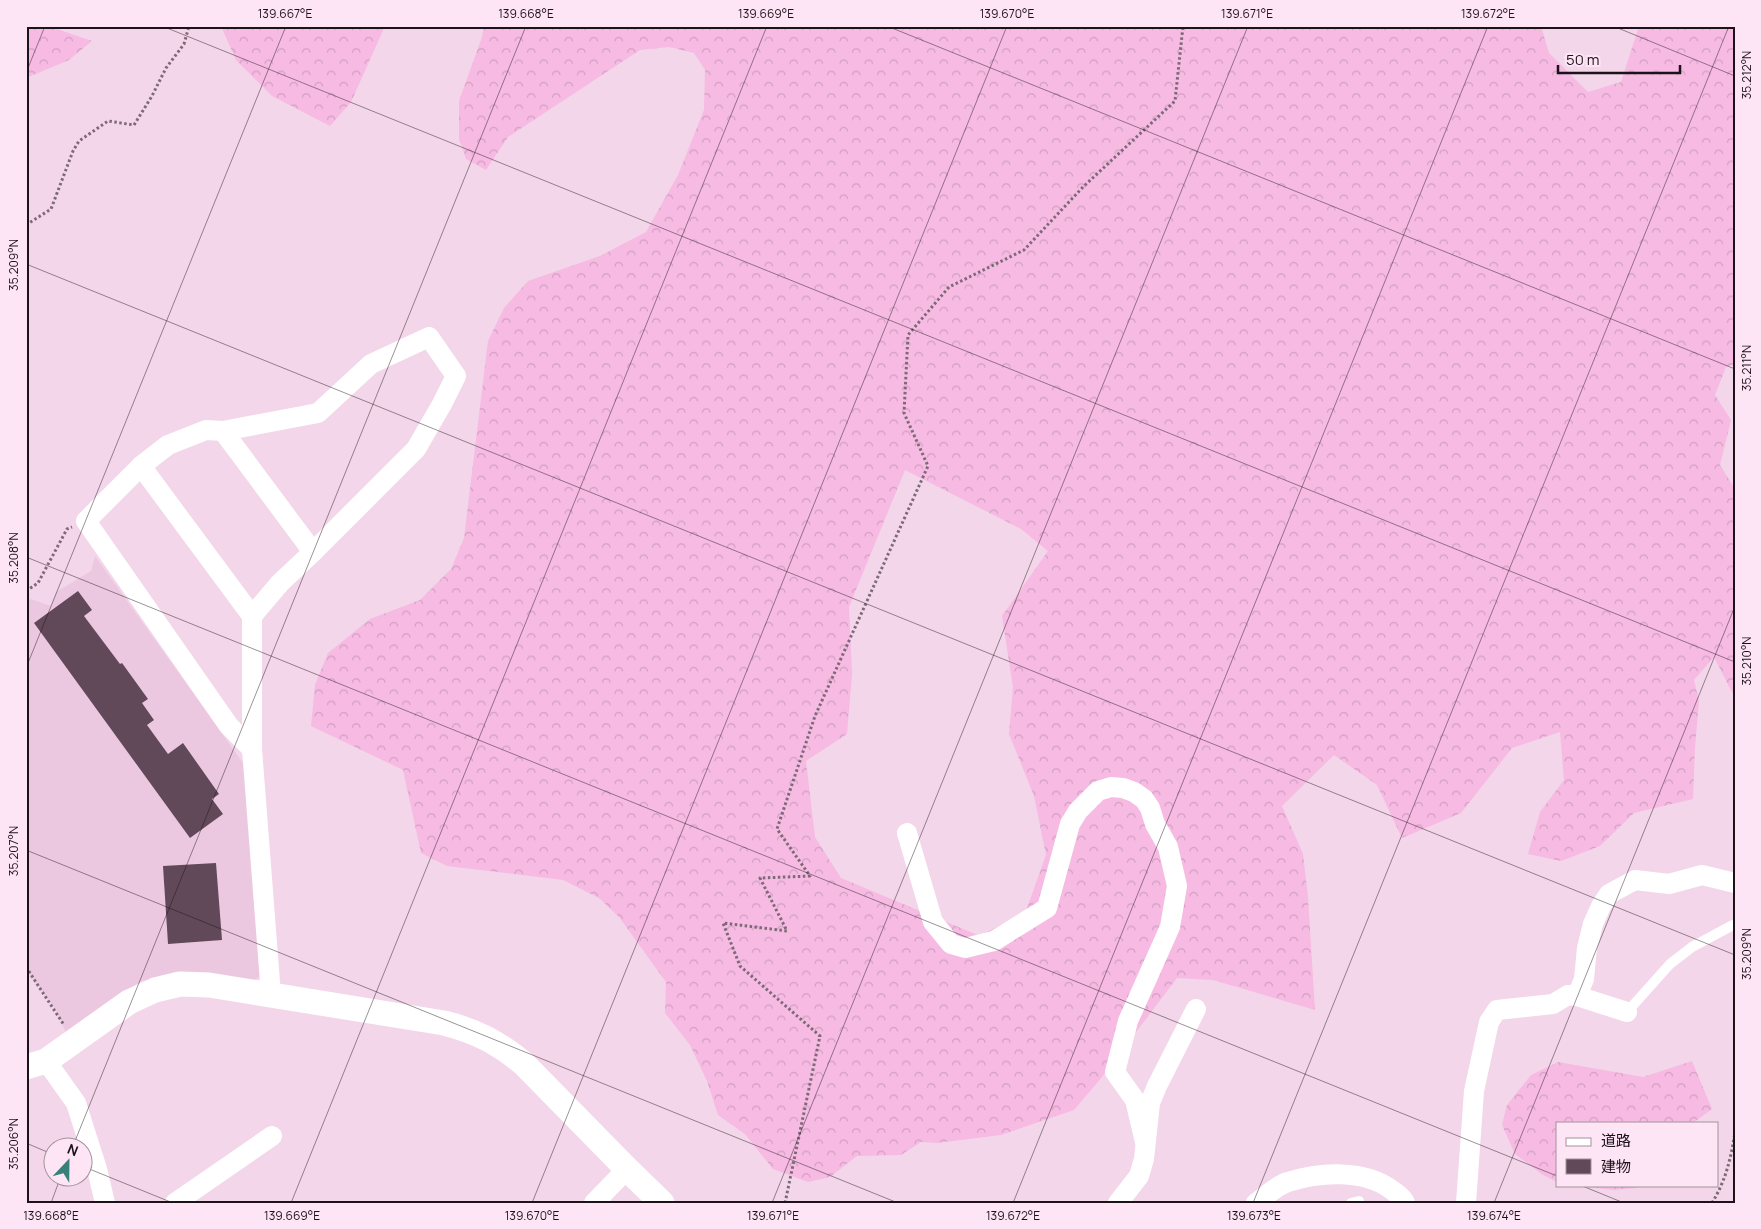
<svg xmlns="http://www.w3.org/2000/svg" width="1761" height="1229" viewBox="0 0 1761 1229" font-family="Manrope,'Noto Sans JP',sans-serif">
<defs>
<pattern id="forest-crowns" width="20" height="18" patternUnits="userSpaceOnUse" patternTransform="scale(1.25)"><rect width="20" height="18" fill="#f6bae3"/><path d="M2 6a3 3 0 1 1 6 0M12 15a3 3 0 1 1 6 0" fill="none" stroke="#d29fc2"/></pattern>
</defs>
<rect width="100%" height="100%" fill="#f3d6e9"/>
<polygon fill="#ecc8e0" points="95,556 246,767 262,975 250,983 196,973 141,981 66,1033 56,1010 26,970 26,602 31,599 51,606 56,592 91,571"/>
<g fill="url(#forest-crowns)" fill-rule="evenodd">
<polygon points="26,26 48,26 92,41 69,60 26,78"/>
<polygon points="221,26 385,26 351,102 330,126 272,96 236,60"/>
<path d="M 484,26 L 1541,26 L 1549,53 L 1588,92 L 1621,82 L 1639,26 L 1735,26 L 1735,364 L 1726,367 L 1715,395 L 1731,420 L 1720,465 L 1735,489 L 1735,698 L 1714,657 L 1694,680 L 1699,701 L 1695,747 L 1693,799 L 1634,813 L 1600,846 L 1561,861 L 1528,854 L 1540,812 L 1564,780 L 1560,732 L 1512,748 L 1461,813 L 1402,838 L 1377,785 L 1334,755 L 1282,806 L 1303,854 L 1308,897 L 1315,1010 L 1213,980 L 1177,978 L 1102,1077 L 1074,1110 L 1001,1135 L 937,1143 L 921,1142 L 901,1155 L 857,1156 L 830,1177 L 808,1182 L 773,1169 L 745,1134 L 718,1115 L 707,1081 L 690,1045 L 665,1013 L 666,982 L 619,917 L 599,898 L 563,880 L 447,866 L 421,853 L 403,770 L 311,726 L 315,685 L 328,653 L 370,619 L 420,600 L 451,569 L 464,538 L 488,341 L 504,308 L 528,281 L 600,256 L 646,232 L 678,175 L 704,110 L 705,70 L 694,53 L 669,47 L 640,50 L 508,137 L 486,170 L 466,159 L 459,138 L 459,101 L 482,37 ZM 905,470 L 1021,529 L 1048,551 L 1002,616 L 1013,687 L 1009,734 L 1034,796 L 1046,855 L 1026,911 L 980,936 L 841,878 L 815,837 L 806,761 L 847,734 L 852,674 L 849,607 Z"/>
<polygon points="1692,1061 1712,1109 1693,1123 1557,1123 1557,1182 1543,1175 1515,1154 1502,1125 1507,1105 1531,1075 1558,1062 1643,1077"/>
<polygon points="1572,1185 1637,1185 1636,1188 1613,1190"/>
</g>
<g fill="#614959">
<polygon points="78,591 92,610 84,616 120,664 122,663 148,699 142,703 154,720 147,725 168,754 183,743 219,794 212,799 223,814 190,838 34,623"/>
<polygon points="216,863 222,940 168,944 163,866"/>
</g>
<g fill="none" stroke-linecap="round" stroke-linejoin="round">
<g stroke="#7d6a77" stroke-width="3" stroke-dasharray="2.5 2.5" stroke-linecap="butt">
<polyline points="26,225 51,209 73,151 79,141 108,121 134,125 152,96 166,68 184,44 189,26"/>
<polyline points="26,591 38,583 67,529 72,527"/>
<polyline points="26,967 64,1025"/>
<polyline points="785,1203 820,1036 740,966 723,923 787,931 760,878 810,876 777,829 815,716 928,466 904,413 908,335 949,287 1024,250 1083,187 1175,101 1183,26"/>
<path d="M 1712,1203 C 1726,1180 1731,1158 1735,1132"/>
</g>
<g stroke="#fff" stroke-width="10">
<polyline points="1627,1012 1670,964 1692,947 1733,925"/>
<polyline points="1351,1203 1359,1201"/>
</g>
<g stroke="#fff" stroke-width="20">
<polyline points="223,431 313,552"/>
<polyline points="141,466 252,616 252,749 271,995"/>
<polyline points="252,749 229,726 86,521 141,466 168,445 206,430 223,431 318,413 371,364 429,337 456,376 442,404 416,449 313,552 280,583 252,616"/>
<polyline points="907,833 933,922 951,944 965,948 994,941 1047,908 1070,824 1078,811 1098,791 1111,787 1123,788 1134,792 1144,799 1150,808 1155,824 1168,847 1177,886 1170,927 1128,1021 1115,1072 1135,1100 1145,1142"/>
<polyline points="1577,996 1584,979 1587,948 1593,924 1601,906 1609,894 1635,880 1669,884 1702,875 1735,883"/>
<polyline points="46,1061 76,1103 97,1169 105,1203"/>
<polyline points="175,1203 272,1136"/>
<polyline points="594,1203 627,1169"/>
<polyline points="1118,1203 1139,1176 1144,1159 1150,1103 1157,1086 1196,1009"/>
<path d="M 1256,1203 C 1266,1196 1277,1185 1288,1182 C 1320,1172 1364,1169 1392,1190 C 1397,1194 1403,1197 1405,1203"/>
<polyline points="1466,1203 1474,1091 1489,1022 1497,1010 1553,1004 1568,995 1577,996 1627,1012"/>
</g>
<path stroke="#fff" stroke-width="25" d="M 26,1067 L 46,1061 L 129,1002 L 155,990 L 180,984 L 209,985 L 444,1023 C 476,1031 497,1042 523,1063 L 627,1169 L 662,1203"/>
</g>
<path fill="none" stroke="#1c1219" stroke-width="1" stroke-opacity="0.45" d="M 162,26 L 1735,662M 887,26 L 1735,369M 1613,26 L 1735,76M 26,73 L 45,26M 26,264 L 1735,955M 26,557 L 1557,1176M 26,668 L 286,26M 26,850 L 898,1203M 26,1143 L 52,1154M 73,1146 L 526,26M 82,1166 L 173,1203M 1580,1185 L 1624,1203M 51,1203 L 61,1176M 291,1203 L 767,26M 532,1203 L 1007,26M 772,1203 L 1248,26M 1013,1203 L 1488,26M 1253,1203 L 1729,26M 1494,1203 L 1735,606M 1734,1203 L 1735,1201"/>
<rect width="1761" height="1229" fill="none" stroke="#fde5f5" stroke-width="55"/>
<rect x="1556" y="1122" width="162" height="65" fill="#fde5f5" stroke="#a3919d"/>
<rect x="1566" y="1138" width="25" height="8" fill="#ffffff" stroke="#a3919d"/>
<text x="1601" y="1146" font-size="15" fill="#1c1219">道路</text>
<rect x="1566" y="1159" width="25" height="15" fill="#614959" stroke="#a3919d"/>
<text x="1601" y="1172" font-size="15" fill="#1c1219">建物</text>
<g transform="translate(68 1162) rotate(22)"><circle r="24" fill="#fde5f5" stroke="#a3919d"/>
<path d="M0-4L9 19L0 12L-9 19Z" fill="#39807b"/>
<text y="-8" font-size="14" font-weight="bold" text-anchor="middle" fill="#1c1219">N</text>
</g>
<path d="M1558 65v8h122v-8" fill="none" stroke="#1c1219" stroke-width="2.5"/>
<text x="1566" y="65" font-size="15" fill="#1c1219" stroke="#fde5f5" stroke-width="4" paint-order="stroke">50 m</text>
<rect x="28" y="28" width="1706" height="1174" fill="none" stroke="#1c1219" stroke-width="2"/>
<g font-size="12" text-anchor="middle" fill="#1c1219">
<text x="285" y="18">139.667°E</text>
<text x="526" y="18">139.668°E</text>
<text x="766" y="18">139.669°E</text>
<text x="1007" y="18">139.670°E</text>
<text x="1247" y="18">139.671°E</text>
<text x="1488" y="18">139.672°E</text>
<text transform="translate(1747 75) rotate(-90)" y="4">35.212°N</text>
<text transform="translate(14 265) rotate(-90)" y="4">35.209°N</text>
<text transform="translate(1747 368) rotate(-90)" y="4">35.211°N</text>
<text transform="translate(14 558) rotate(-90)" y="4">35.208°N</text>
<text transform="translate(1747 661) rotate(-90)" y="4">35.210°N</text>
<text transform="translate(14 851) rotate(-90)" y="4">35.207°N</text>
<text transform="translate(1747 954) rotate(-90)" y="4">35.209°N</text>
<text transform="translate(14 1144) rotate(-90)" y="4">35.206°N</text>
<text x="51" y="1220">139.668°E</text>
<text x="292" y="1220">139.669°E</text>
<text x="532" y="1220">139.670°E</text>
<text x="773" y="1220">139.671°E</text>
<text x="1013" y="1220">139.672°E</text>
<text x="1254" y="1220">139.673°E</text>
<text x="1494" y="1220">139.674°E</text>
</g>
</svg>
